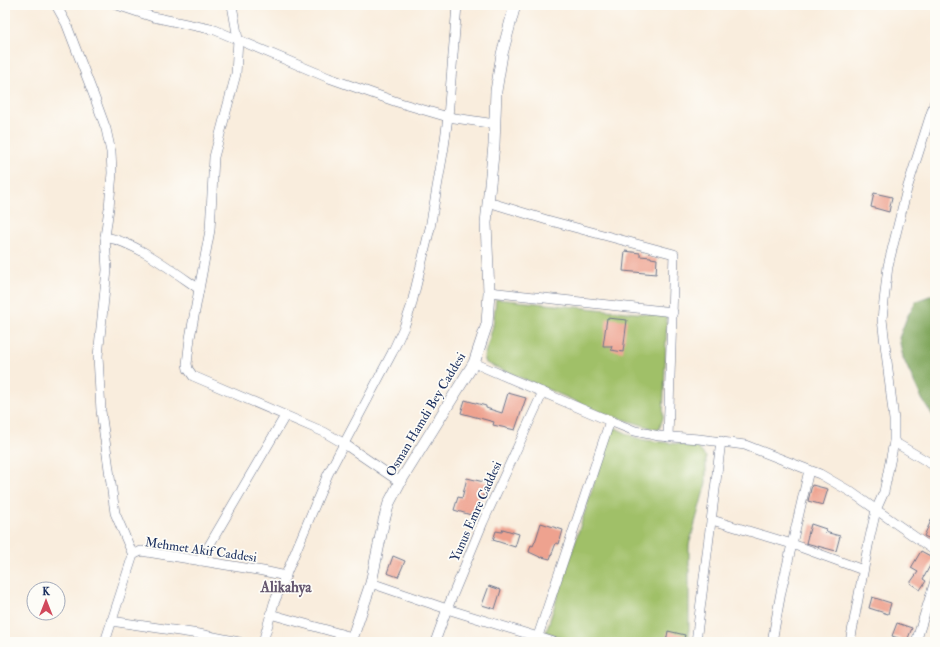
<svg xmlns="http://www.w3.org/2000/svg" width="940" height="647" viewBox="0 0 940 647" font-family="'IM FELL Double Pica',serif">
<rect width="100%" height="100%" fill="#fdfcf7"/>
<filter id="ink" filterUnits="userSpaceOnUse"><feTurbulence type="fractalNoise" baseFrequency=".025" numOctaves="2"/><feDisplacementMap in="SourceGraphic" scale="8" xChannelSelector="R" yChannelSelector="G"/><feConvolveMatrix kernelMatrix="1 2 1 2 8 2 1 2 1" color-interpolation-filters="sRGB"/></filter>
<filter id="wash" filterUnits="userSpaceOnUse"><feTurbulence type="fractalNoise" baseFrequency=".012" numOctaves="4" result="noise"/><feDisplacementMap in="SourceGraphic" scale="16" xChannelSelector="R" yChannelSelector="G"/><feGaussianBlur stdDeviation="0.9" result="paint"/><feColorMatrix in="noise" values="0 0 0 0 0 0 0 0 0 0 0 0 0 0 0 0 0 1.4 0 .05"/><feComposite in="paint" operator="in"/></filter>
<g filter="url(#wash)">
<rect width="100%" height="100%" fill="#f9eddd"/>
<g fill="#a0c068" stroke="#5e7863">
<polygon points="496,299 667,316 663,418 660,427 658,430 603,413 486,363 484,357 493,326"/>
<polygon points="614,427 634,437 645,440 696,446 706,457 706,483 689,545 689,642 573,642 546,632 605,449"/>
</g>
<polygon fill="#80a65c" stroke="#4e6a5d" points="935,294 935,419 922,399 903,358 899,338 907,317 916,301"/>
<g id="blocks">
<g fill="#eea28f">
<polygon points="874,193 892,197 889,212 871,207"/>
<polygon points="625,251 640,253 640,256 651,257 651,258 657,259 656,274 623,271"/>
<polygon points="607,318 627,320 623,352 611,350 612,346 603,346"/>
<polygon points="508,393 526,398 515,430 493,425 494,422 461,413 465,400 486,406 486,408 502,413"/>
<polygon points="467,478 488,483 485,495 483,495 477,514 472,513 471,515 454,510 458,497 462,498"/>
<polygon points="812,485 828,489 823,505 808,501"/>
<polygon points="935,512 935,541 924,536"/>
<polygon points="541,523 563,530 559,544 556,543 550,559 542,557 542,558 529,552 531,545 533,546 536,539"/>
<polygon points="811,524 826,529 825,532 840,536 836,551 806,543"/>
<polygon points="503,529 519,534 515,547 493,540 496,531 502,532"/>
<polygon points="921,551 934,558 923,579 926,581 920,590 910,583 918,572 911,568"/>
<polygon points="393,556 405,561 398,577 387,573"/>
<polygon points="489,586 501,590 495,609 482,605"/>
<polygon points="872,597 891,603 888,614 869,608"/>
<polygon points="897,623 912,628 907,641 892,636"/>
<polygon points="668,631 685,635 683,642 666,642"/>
</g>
</g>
</g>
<g filter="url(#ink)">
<use href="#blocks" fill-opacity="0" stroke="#69728a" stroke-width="1"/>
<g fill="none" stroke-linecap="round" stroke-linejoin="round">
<defs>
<g id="minor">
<polyline points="56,5 66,23 94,96 106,129 111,152 112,173 109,208 105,237 107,270 98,356 101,411 115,513 133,555"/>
<polyline points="117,5 153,17 215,30 329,78 397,102 448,117 495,124"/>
<polyline points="232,5 238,39 236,74 214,157 210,230 190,338 187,364 188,369 193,376 324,432 343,443 400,482"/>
<polyline points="488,202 547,220 674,254 668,437"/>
<path d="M 105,237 C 136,242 173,271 199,289"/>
<polyline points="489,292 673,312"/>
<polyline points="474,363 610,421 635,431 659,436 699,439 745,445 809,470 820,474 851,492 935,551"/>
<polyline points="894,442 935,466"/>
<polyline points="712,520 792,544 863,570"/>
<polyline points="200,561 285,416"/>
<polyline points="371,583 447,609 554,642"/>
<polyline points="270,614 352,637"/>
<polyline points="111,621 199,634 239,642"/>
<polyline points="538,636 610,421"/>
<polyline points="105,642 133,555 141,551 263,571 286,576"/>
<polyline points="263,642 274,603 328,474 392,353 404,327 411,307 430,228 444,147 448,117 457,5"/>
<polyline points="435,642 447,609 483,522 543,392"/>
<polyline points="696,642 721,441"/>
<polyline points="772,642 781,592 809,470"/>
<polyline points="850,642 869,541 876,510 884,492 894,442 894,420 882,319 888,266 907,189 935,101"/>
<polyline points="916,642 935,581"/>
</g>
<polyline id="tertiary" points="351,642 371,583 384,520 389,503 400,482 474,363 487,324 489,292 486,223 494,145 496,91 502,54 515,5"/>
</defs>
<use href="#minor" stroke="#69728a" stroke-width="10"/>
<use href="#tertiary" stroke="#69728a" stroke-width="12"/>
<use href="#minor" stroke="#fff" stroke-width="9"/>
<use href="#tertiary" stroke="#fff" stroke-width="11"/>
</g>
</g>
<g text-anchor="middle" stroke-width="3.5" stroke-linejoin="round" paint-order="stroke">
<g font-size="13" fill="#1b2f5e" stroke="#fdfcf7">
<text transform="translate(425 414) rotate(-59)" y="5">Osman Hamdi Bey Caddesi</text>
<text transform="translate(475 511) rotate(-66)" y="5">Yunus Emre Caddesi</text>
<text transform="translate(201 549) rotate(8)" y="5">Mehmet Akif Caddesi</text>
</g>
<g font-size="15" font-weight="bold" fill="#65576f" stroke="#fdfcf7">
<text x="286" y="592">Alikahya</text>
</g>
</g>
<rect width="940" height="647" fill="none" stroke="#fdfcf7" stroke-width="20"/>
<g transform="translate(46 601)"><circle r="19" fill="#fdfcf7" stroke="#a3aaba"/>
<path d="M0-3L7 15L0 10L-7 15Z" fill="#d1495b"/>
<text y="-6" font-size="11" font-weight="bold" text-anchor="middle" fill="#1b2f5e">K</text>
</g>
</svg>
